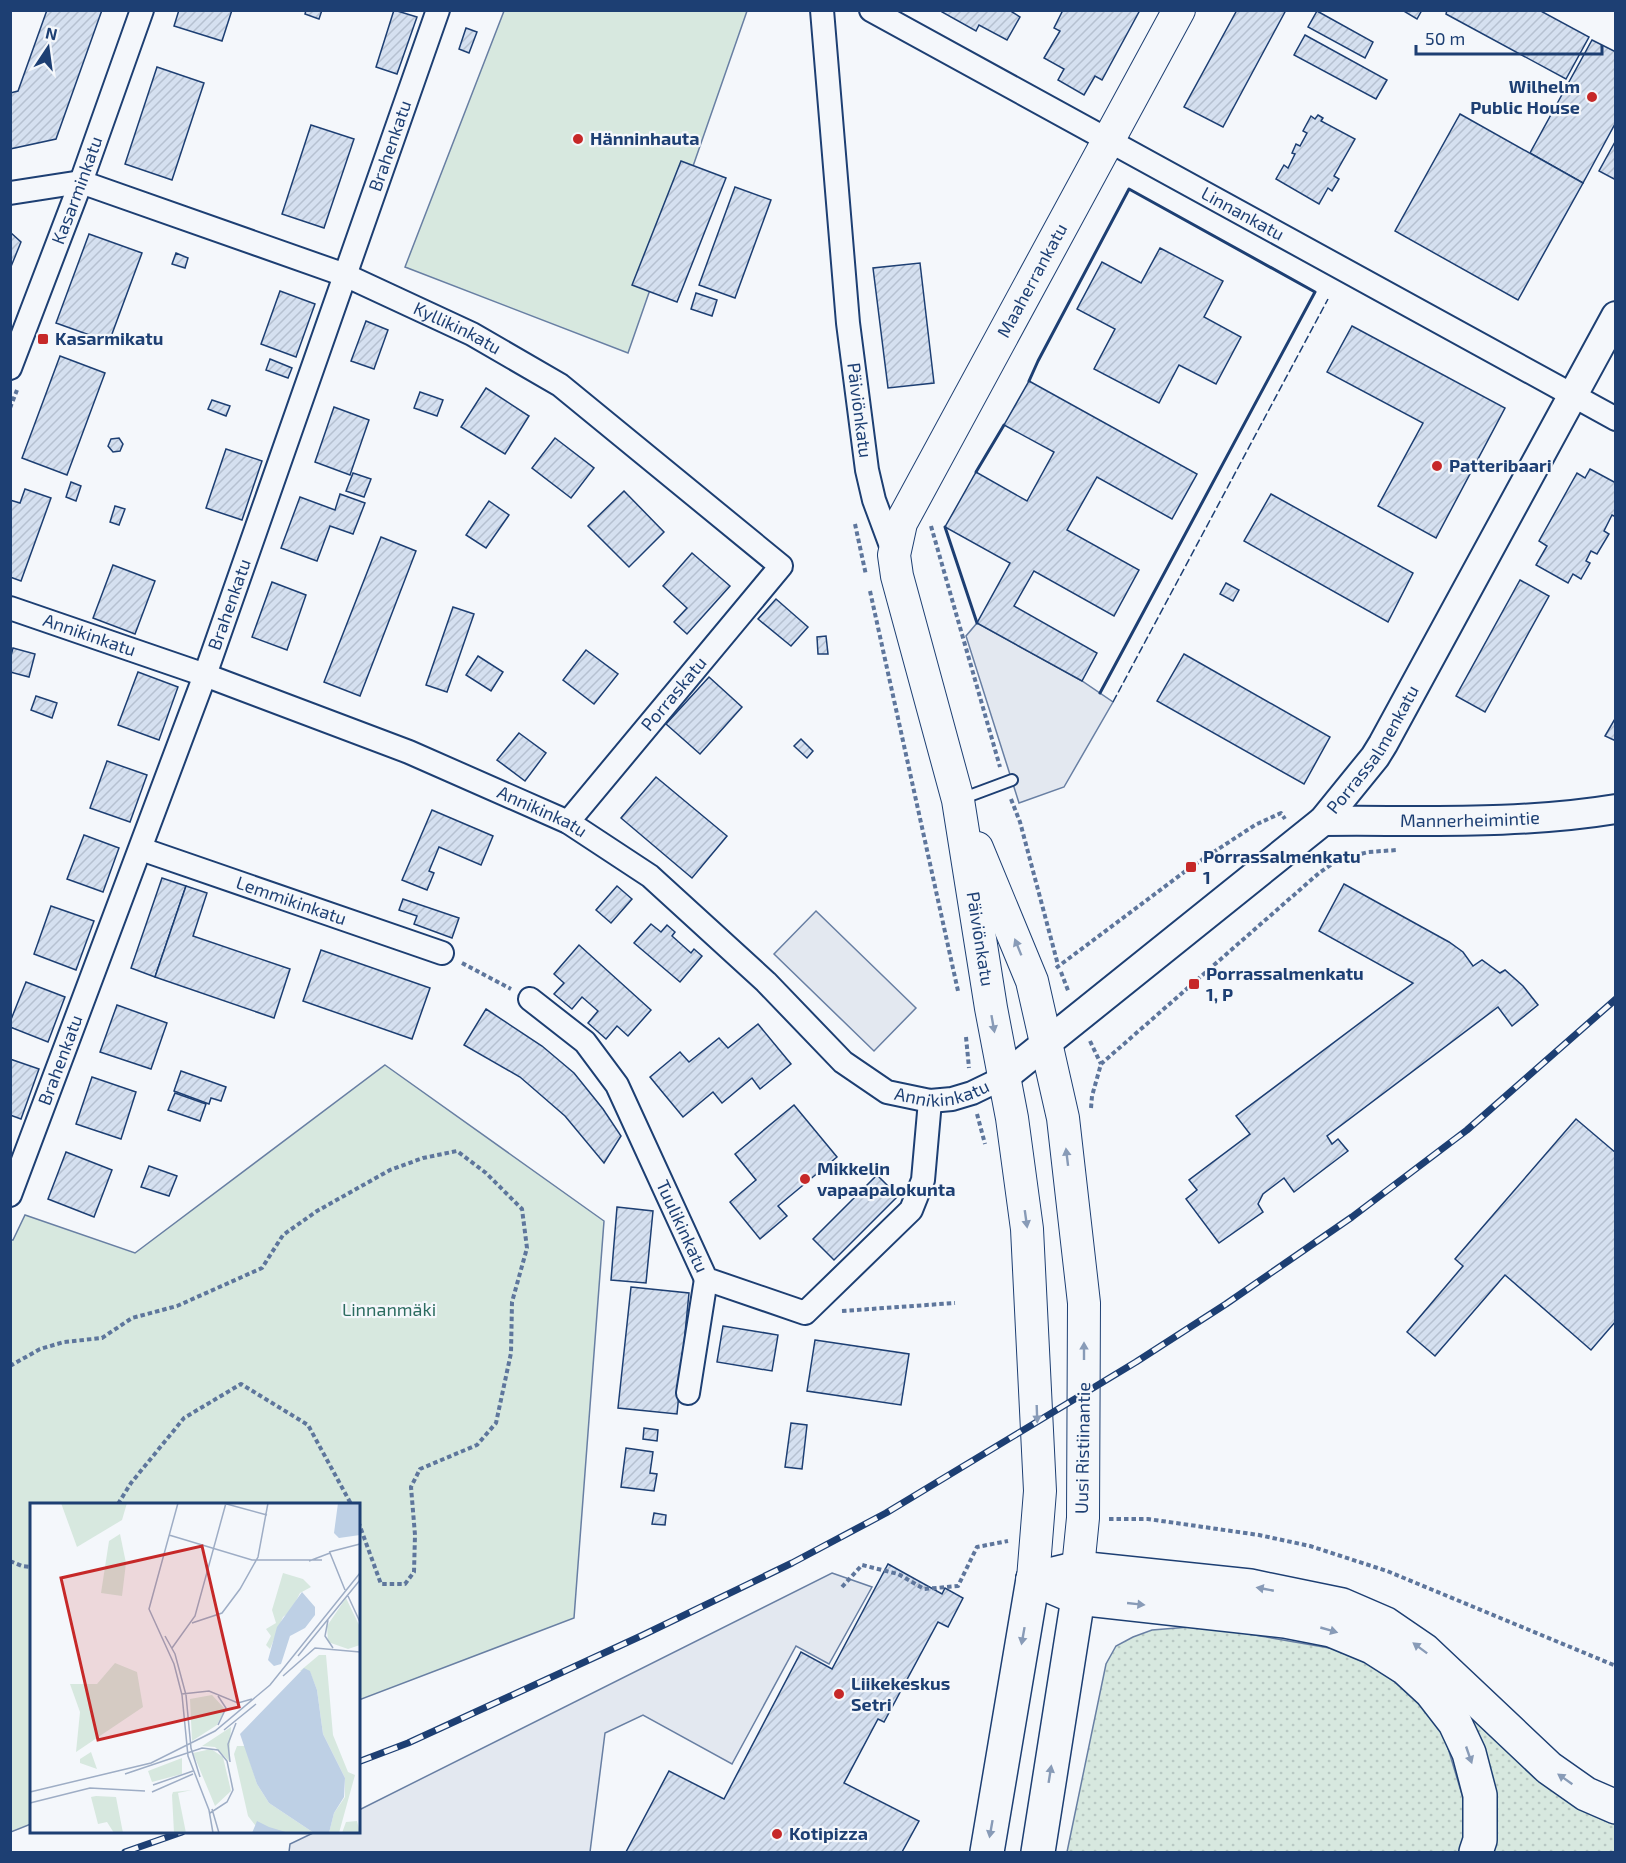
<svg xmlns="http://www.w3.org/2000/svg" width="1626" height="1863" viewBox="0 0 1626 1863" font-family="'Exo 2',sans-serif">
<defs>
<pattern id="grass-dots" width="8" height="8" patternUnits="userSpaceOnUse" patternTransform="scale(1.5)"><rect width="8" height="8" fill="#d7e8df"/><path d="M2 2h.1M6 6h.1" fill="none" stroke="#b8c8c3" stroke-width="1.8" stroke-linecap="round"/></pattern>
<pattern id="building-hatch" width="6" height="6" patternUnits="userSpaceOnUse" patternTransform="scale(1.5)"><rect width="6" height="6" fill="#d5e0f0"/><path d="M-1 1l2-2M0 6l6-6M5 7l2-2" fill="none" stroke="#b6c1d1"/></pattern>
</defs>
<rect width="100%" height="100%" fill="#f4f7fb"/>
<g fill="url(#grass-dots)" stroke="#687fa3" stroke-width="1.5">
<polygon points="1202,1626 1341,1650 1388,1673 1430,1714 1445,1738 1463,1798 1465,1823 1462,1852 1067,1852 1106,1664 1116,1646 1133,1637 1152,1630"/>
<polygon points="1479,1717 1615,1818 1615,1852 1490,1852 1468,1725"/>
</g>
<g fill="#d7e8df" stroke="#687fa3" stroke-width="1.5">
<polygon points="504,11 747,11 628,353 405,267"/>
<polygon points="385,1065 604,1221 574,1618 359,1700 358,1504 32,1504 31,1824 11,1832 11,1240 13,1240 25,1215 135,1253"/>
</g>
<g fill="#e3e8f0" stroke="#687fa3" stroke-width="1.5">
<polygon points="977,623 1082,681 1113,702 1064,787 1019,803 966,636"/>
<polygon points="816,911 916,1008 874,1051 774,954"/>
<polygon points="832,1573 872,1587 829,1664 796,1646 732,1764 643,1715 605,1733 590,1852 289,1852 290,1844 315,1832 358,1832 359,1810"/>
</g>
<g fill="url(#building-hatch)" stroke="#1d3f73" stroke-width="1.5">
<polygon points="47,10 102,10 56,139 10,149 10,93 18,91"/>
<polygon points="179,10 232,10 222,41 174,26"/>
<polygon points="306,10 322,10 319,19 305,14"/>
<polygon points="394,10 417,17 397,74 376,67"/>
<polygon points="943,10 1009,10 1020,17 1007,40 979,25 976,31 942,12"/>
<polygon points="1063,10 1140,10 1102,80 1095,76 1084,95 1058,80 1064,69 1044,58 1060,31 1054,28"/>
<polygon points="1237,10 1286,10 1223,127 1184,107"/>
<polygon points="1402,10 1422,10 1417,19"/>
<polygon points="1447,10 1539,10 1589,37 1566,79 1446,14"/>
<polygon points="1317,11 1373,42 1365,58 1308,27"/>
<polygon points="466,28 477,32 469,53 459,49"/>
<polygon points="1305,35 1387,80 1376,99 1294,55"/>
<polygon points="1592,40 1616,52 1616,122 1583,183 1530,153"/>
<polygon points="157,67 204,83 172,180 125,164"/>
<polygon points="1460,114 1583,183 1518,300 1395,231"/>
<polygon points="1318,115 1323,118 1321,121 1355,139 1334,176 1339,179 1332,191 1328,188 1319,204 1276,179 1284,165 1288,168 1295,154 1292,153 1296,144 1300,146 1307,133 1303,131 1311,116 1315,119"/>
<polygon points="311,125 354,139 324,228 282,214"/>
<polygon points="1616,140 1616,180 1599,171"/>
<polygon points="681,161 726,178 677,302 632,285"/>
<polygon points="735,187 771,200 735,298 699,285"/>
<polygon points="10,232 21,242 10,269"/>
<polygon points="89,234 142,253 109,342 56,323"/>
<polygon points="1160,248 1223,281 1204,317 1241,337 1216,384 1179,365 1159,403 1094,369 1115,329 1077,309 1102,262 1141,283"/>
<polygon points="176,253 188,258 185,268 172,264"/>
<polygon points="920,263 934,383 888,388 873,268"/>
<polygon points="280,291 315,304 296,357 261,344"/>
<polygon points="696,293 717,300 712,316 691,309"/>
<polygon points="366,321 388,330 374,369 351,361"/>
<polygon points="1352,326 1505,408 1436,538 1378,506 1423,423 1327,372"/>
<polygon points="60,356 105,373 67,475 22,458"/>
<polygon points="270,359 292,368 288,378 266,370"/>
<polygon points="1029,381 1197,474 1172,519 1097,477 1067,530 1139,570 1114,616 1034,571 1014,606 1097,653 1082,681 977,623 1010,563 945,527 976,472 1027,501 1054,452 1004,425"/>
<polygon points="486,388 529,416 505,454 461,427"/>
<polygon points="420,392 443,400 437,416 414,408"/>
<polygon points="212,400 230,406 226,416 208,409"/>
<polygon points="334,407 369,420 350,475 315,462"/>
<polygon points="119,438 123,444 120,451 113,452 108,446 111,439"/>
<polygon points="555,438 594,468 571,498 532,468"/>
<polygon points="226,449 262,461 242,520 206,508"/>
<polygon points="1590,469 1616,483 1616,517 1612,515 1604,531 1609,534 1597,554 1591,551 1586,561 1590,563 1581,579 1573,574 1568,583 1536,565 1547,546 1539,541 1577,473 1585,478"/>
<polygon points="353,473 371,479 364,497 346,491"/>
<polygon points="71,482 81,486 76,501 66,497"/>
<polygon points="25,489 51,498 21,581 10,577 10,500 20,503"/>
<polygon points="624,491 664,532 629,567 588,526"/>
<polygon points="340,494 365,503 353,534 330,526 317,561 281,548 300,497 335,510"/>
<polygon points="1271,494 1413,573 1388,622 1244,541"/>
<polygon points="489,501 509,515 486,548 466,535"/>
<polygon points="115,506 125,509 119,525 110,522"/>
<polygon points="381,537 416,551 360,696 324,682"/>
<polygon points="692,553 730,586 687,634 674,622 687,608 663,586"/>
<polygon points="113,565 155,581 135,634 93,618"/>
<polygon points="1520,580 1549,596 1485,712 1456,696"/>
<polygon points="272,582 306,595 287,650 252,637"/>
<polygon points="1226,583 1239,590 1233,601 1220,594"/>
<polygon points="776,599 808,627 791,646 758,619"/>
<polygon points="453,607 474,614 447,692 426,685"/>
<polygon points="826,636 828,654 818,654 817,637"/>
<polygon points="13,648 35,654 29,677 10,672 10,659"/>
<polygon points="586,650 618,674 594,704 563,680"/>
<polygon points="1184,654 1330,737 1304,784 1157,701"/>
<polygon points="478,656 503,672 491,691 466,675"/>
<polygon points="138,672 178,687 159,740 118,725"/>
<polygon points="709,677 742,707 700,754 666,724"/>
<polygon points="36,696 57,703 52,718 31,710"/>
<polygon points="1616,717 1616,741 1605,736"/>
<polygon points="519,733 546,753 525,781 497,760"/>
<polygon points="801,739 813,751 807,758 794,746"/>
<polygon points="107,761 147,775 130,822 90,808"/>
<polygon points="656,777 727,836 692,878 621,818"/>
<polygon points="432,810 493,836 481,865 439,847 429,871 434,873 427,890 402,880"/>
<polygon points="84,835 119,848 103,892 67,879"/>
<polygon points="162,878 186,886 155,977 131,968"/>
<polygon points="1344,884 1449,942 1463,952 1473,966 1482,960 1500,973 1505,970 1523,986 1538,1005 1512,1026 1498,1007 1327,1136 1332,1144 1338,1139 1348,1151 1294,1192 1284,1178 1263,1194 1258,1204 1263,1212 1219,1243 1186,1199 1197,1190 1189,1180 1250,1134 1236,1116 1413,983 1319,931"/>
<polygon points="186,886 207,893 193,936 290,969 274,1018 155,977"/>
<polygon points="617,886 632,899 611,923 596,910"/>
<polygon points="403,899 459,918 452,938 414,924 417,916 399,910"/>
<polygon points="51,906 94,921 76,970 34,954"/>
<polygon points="651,924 661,932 667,925 675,932 672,936 691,953 694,949 702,956 680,982 634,943"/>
<polygon points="579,945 651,1010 628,1036 617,1026 606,1039 588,1023 598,1011 582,997 572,1009 554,994 564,983 554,974"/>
<polygon points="321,950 430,988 412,1039 303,1001"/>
<polygon points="26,982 65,997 48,1042 10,1027 10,1022"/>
<polygon points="117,1005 167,1023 151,1069 100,1052"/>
<polygon points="486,1009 542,1046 574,1073 603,1109 621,1136 604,1163 565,1116 520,1077 464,1045"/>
<polygon points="758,1024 791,1064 760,1089 752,1078 722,1103 713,1092 683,1117 650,1077 680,1052 689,1062 719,1038 728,1048"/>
<polygon points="10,1059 39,1069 21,1119 10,1115"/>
<polygon points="181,1071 226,1087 221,1101 211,1098 209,1104 174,1091"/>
<polygon points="92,1077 136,1092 121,1139 76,1124"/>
<polygon points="175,1093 206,1104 200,1121 168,1110"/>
<polygon points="794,1105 837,1157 778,1206 787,1216 760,1239 730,1202 756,1180 735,1154"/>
<polygon points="1576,1119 1616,1153 1616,1321 1591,1350 1505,1275 1435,1356 1407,1332 1463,1266 1455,1259"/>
<polygon points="66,1152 112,1170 94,1217 48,1199"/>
<polygon points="149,1166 177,1176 169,1196 141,1187"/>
<polygon points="877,1175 898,1196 834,1260 813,1239"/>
<polygon points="617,1207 653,1211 646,1283 611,1280"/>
<polygon points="631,1287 689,1293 677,1414 618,1408"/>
<polygon points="723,1326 778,1335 772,1371 717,1362"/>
<polygon points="815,1340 909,1354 901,1405 807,1391"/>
<polygon points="791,1423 807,1425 802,1469 785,1467"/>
<polygon points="644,1428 658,1430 657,1441 643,1439"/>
<polygon points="626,1448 653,1452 650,1473 657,1474 654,1491 621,1487"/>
<polygon points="654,1513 666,1515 665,1525 652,1524"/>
<polygon points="888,1564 942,1594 945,1588 963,1598 948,1627 938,1622 884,1722 878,1719 844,1783 919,1821 902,1852 626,1852 669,1771 724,1799 801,1652 832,1669"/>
</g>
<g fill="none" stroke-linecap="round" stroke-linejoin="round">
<defs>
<polyline id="service" points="961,799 1012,780"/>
<g id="minor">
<path id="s1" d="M 822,10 L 848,323 L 867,470 L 874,500 L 894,554"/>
<path id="s2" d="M 871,10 L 1616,419"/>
<path id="s3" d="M 10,193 L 81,182 L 345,275 L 472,334 L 560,385 L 781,566 L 568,822"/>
<path id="s4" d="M 10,368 L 81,182 L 142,10"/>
<path id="s5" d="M 10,608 L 205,675 L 409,752 L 568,822 L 650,876 L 766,982 L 843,1062 L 887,1092 L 930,1101 L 952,1099 L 972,1093 L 1003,1078"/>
<path id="s6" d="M 141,849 L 442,953"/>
<path id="s7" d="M 530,999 L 585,1042 L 617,1085 L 706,1279 L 805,1313 L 911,1210 L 923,1180 L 930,1101"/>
<path id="s8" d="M 10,1195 L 205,675 L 438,10"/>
<polyline points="688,1393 706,1279"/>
</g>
<g id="tertiary">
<path id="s9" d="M 1323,821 C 1420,820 1519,825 1616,809"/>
<path id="s10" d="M 1003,1078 L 1323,821 L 1375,757 L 1383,744 L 1616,316"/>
</g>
<g id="secondary">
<polyline points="977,848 1032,981 1063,1118 1084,1303 1083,1518 1078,1568 1078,1595"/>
<path id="s11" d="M 1033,1579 L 1040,1491 L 1027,1229 L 1012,1118 L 991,1008 L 958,800 L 897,576 L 894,555 L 901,523 L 1179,10"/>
</g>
<g id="trunk">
<polyline points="1033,1579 1078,1568 1250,1586 1342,1605 1386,1624 1424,1650 1549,1768 1586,1794 1616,1807"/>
<polyline points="1033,1579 1078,1598 1285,1621 1331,1630 1372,1647 1405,1668 1431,1692 1455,1723 1469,1753 1480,1795 1480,1840 1476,1852"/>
<polyline points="987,1852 1033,1579"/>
<polyline points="1038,1852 1078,1598"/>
</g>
</defs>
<use href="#service" stroke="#1d3f73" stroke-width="14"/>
<use href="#minor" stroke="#1d3f73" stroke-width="26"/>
<use href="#tertiary" stroke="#1d3f73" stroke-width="32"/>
<use href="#secondary" stroke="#1d3f73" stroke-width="34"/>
<use href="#trunk" stroke="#1d3f73" stroke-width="36"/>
<g stroke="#5e769c" stroke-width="4" stroke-dasharray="4.5 3" stroke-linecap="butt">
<polyline points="10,408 17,390"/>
<polyline points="855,524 866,575"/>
<polyline points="931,526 1000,767"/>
<polyline points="870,591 958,991"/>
<polyline points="1011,799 1020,822 1058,965"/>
<polyline points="462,963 511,989"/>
<polyline points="1056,968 1191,867 1255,825 1281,813 1285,819"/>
<polyline points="1061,972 1069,993"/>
<polyline points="966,1037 969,1068"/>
<polyline points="1090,1041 1101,1064"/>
<polyline points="1091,1108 1092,1096 1101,1064 1319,873 1338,860 1368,852 1397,850"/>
<polyline points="977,1114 985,1144"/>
<polyline points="842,1311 955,1303"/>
<polyline points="10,1366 40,1349 64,1342 102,1338 132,1318 177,1306 262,1268 283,1235 317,1211 390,1170 423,1158 457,1151 486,1173 522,1209 527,1248 512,1302 511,1353 496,1423 477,1445 420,1469 411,1487 415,1535 414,1572 405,1584 381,1584 358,1521"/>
<polyline points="118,1504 131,1483 184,1418 241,1384 308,1425 351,1504"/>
<polyline points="1109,1519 1148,1519 1259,1535 1310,1546 1387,1571 1616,1666"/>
<polyline points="10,1561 22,1566 32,1567"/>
<polyline points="842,1587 862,1565 898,1574 924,1589 958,1586 977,1547 1008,1541"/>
</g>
<use href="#service" stroke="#f4f7fb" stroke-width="10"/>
<use href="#minor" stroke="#f4f7fb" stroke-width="22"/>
<use href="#tertiary" stroke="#f4f7fb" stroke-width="28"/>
<use href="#secondary" stroke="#f4f7fb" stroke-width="32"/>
<use href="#trunk" stroke="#f4f7fb" stroke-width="33"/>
<defs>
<g id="rail">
<polyline points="358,1762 408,1743 641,1636 792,1563 886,1513 1136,1362 1226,1304 1352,1217 1467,1130 1616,999"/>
<polyline points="125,1852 182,1832"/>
</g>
</defs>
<use href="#rail" stroke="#1d3f73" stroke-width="7"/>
<use href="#rail" stroke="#f4f7fb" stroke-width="4.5" stroke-dasharray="14" stroke-linecap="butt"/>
<polyline stroke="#1d3f73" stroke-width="1.5" stroke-dasharray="8 3" stroke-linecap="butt" points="1113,702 1328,299"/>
<g stroke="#1d3f73" stroke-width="3">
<polyline points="1029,381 1038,361 1129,189 1315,292 1100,693"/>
<polyline points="976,472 1004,425"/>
<polyline points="945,527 977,623"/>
</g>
</g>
<defs><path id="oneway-solid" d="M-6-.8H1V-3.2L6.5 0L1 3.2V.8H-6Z" transform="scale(1.5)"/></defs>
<g fill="#889bb7">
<use href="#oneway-solid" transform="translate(1018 947) rotate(-112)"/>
<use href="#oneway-solid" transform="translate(993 1024) rotate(80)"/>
<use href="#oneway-solid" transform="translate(1067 1157) rotate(-97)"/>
<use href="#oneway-solid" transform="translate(1026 1219) rotate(82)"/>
<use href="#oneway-solid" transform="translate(1084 1351) rotate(-90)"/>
<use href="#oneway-solid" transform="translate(1037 1414) rotate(88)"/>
<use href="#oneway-solid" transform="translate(1265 1589) rotate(-169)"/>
<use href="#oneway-solid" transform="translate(1136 1604) rotate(6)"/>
<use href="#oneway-solid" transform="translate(1329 1630) rotate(16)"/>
<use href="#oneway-solid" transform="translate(1023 1636) rotate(100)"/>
<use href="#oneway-solid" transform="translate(1420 1648) rotate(-143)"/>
<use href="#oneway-solid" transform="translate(1469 1755) rotate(71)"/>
<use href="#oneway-solid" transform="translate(1050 1774) rotate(-81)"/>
<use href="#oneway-solid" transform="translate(1565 1779) rotate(-145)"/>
<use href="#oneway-solid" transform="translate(991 1829) rotate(100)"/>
</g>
<g fill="#c62828" stroke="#f4f7fb" stroke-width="2">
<circle cx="1592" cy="97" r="6"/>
<circle cx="578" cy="139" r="6"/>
<rect x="37" y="333" width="12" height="12" rx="3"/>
<circle cx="1437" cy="466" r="6"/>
<rect x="1185" y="861" width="12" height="12" rx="3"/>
<rect x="1188" y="978" width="12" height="12" rx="3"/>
<circle cx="805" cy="1179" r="6"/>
<circle cx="839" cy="1694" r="6"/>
<circle cx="777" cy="1834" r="6"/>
</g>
<g text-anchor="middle" stroke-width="4.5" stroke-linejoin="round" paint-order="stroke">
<g font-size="18" font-weight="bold" fill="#1d3f73" stroke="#f4f7fb" text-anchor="start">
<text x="1580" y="93" text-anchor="end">Wilhelm<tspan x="1580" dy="21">Public House</tspan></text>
<text x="590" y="145">Hänninhauta</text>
<text x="55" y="345">Kasarmikatu</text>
<text x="1449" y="472">Patteribaari</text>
<text x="1203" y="863">Porrassalmenkatu<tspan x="1203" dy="21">1</tspan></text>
<text x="1206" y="980">Porrassalmenkatu<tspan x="1206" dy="21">1, P</tspan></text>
<text x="817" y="1175">Mikkelin<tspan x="817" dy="21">vapaapalokunta</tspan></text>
<text x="851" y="1690">Liikekeskus<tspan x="851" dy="21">Setri</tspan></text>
<text x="789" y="1840">Kotipizza</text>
</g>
<g font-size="18" fill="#1d3f73" stroke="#f4f7fb">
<text dy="6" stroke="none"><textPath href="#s8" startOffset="1116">Brahenkatu</textPath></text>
<text dy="6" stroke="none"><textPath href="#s4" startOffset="190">Kasarminkatu</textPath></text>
<text dy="6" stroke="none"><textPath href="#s2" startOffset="424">Linnankatu</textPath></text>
<text dy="6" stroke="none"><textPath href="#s11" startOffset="1347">Maaherrankatu</textPath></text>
<text dy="6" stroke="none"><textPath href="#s3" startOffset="476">Kyllikinkatu</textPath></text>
<text dy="6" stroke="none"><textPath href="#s1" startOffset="402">Päiviönkatu</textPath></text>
<text dy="6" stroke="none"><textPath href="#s8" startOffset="630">Brahenkatu</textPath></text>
<text dy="6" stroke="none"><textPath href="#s5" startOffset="84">Annikinkatu</textPath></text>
<text transform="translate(674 694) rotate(-50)" y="6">Porraskatu</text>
<text dy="6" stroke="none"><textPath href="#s10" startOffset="498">Porrassalmenkatu</textPath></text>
<text dy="6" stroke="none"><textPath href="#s5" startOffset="570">Annikinkatu</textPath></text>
<text dy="6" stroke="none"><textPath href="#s9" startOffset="147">Mannerheimintie</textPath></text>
<text dy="6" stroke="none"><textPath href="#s6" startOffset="159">Lemmikinkatu</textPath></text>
<text transform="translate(980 939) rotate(81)" y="6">Päiviönkatu</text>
<text dy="6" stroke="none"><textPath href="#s8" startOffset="144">Brahenkatu</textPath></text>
<text dy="6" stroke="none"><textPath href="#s5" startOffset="1074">Annikinkatu</textPath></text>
<text dy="6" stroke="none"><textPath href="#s7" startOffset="279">Tuulikinkatu</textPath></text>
<text transform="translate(1083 1448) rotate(-89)" y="6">Uusi Ristiinantie</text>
</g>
<g font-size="18" fill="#2c6c60" stroke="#f4f7fb">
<text x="389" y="1316">Linnanmäki</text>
</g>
</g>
<g transform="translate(30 1503)">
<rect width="330" height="330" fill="#f4f7fb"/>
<path d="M 316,95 L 330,124 L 330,142 L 318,146 L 298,139 L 297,123 ZM 182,192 L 195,206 L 187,222 L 162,238 L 160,196 ZM 201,224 L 199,258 L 185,244 L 172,243 ZM 181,246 L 193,254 L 201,288 L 185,303 L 163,250 ZM 152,255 L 152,271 L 122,279 L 118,268 ZM 327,318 L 330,330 L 312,330 L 316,319 Z" fill="#d7e8df"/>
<path d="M 253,70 L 273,76 L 281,84 L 270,90 L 261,108 L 253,114 L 240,146 L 236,142 L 241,133 L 236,126 L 246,120 L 242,107 ZM 289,152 L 296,152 L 303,232 L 318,269 L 325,272 L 309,330 L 299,330 L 304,310 L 315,294 L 315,275 L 293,231 L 287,187 L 280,169 L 270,168 ZM 207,243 L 215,243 L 227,281 L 239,300 L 284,330 L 251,330 L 225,322 L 218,313 L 204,251 ZM 61,249 L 67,266 L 50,260 L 50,256 ZM 162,287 L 148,290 L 156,330 L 144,330 L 142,292 L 143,289 ZM 66,293 L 86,294 L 93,330 L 84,330 L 77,319 L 68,321 L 61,294 Z" fill="#d7e8df"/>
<path d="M 31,0 L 97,0 L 92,17 L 47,44 ZM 90,31 L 96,60 L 92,93 L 71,90 L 79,38 ZM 85,160 L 107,169 L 113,204 L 46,249 L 50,209 L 40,181 L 67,181 Z" fill="#d7e8df"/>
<path d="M 308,0 L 330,0 L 330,32 L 309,35 L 304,30 ZM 272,89 L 285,104 L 285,112 L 275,125 L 260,133 L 251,161 L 244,163 L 238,157 L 247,124 ZM 274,165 L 280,168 L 287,187 L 293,231 L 315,275 L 314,294 L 304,310 L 299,330 L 284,330 L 239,300 L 227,281 L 210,231 ZM 227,318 L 239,324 L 259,330 L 222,330 Z" fill="#bed0e5"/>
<path fill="none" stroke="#9eadc5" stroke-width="1.5" d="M 148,0 L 119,106 L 144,161 L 152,192M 193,0 L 237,12M 139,32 L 222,57 L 292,57M 299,49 L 330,41M 279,58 L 300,50 L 315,87M 318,93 L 330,119M 298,117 L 295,133 L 303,145M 162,120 L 192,110 L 210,86 L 228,54 L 238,0M 135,133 L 145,151 L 156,192M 142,145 L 165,113 L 196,0M 268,153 L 330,77M 253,173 L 285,145 L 330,149M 152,191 L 179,188 L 208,200 L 222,196M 152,192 L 158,253 L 179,307 L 183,330M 156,192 L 161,245 L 170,274M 188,193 L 196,205 L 188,222M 194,227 L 226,201M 200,259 L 198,241 L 206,220M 95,271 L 172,245 L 188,247 L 197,258 L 203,287 L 197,299 L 180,310M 330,277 L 330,321M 123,282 L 163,268M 0,289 L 121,260 L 185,228 L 240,182 L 330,70M 122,289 L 163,271M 0,300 L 60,285 L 115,288M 182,306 L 189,330"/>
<path fill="#c62828" fill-opacity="0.15" stroke="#c62828" stroke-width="3" d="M 172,43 L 209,204 L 68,237 L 31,75 Z"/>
<rect width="330" height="330" fill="none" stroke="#1d3f73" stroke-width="3"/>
</g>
<rect width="1626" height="1863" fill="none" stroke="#1d3f73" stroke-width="24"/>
<g transform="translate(48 48) rotate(13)" stroke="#f4f7fb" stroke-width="4.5" paint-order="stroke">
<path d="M0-4.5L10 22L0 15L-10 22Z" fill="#1d3f73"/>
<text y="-9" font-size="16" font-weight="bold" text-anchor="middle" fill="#1d3f73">N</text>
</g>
<path d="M1416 45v9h186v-9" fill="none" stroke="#1d3f73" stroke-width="3"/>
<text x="1425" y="45" font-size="18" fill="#1d3f73" stroke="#f4f7fb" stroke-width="4.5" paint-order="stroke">50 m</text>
</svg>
